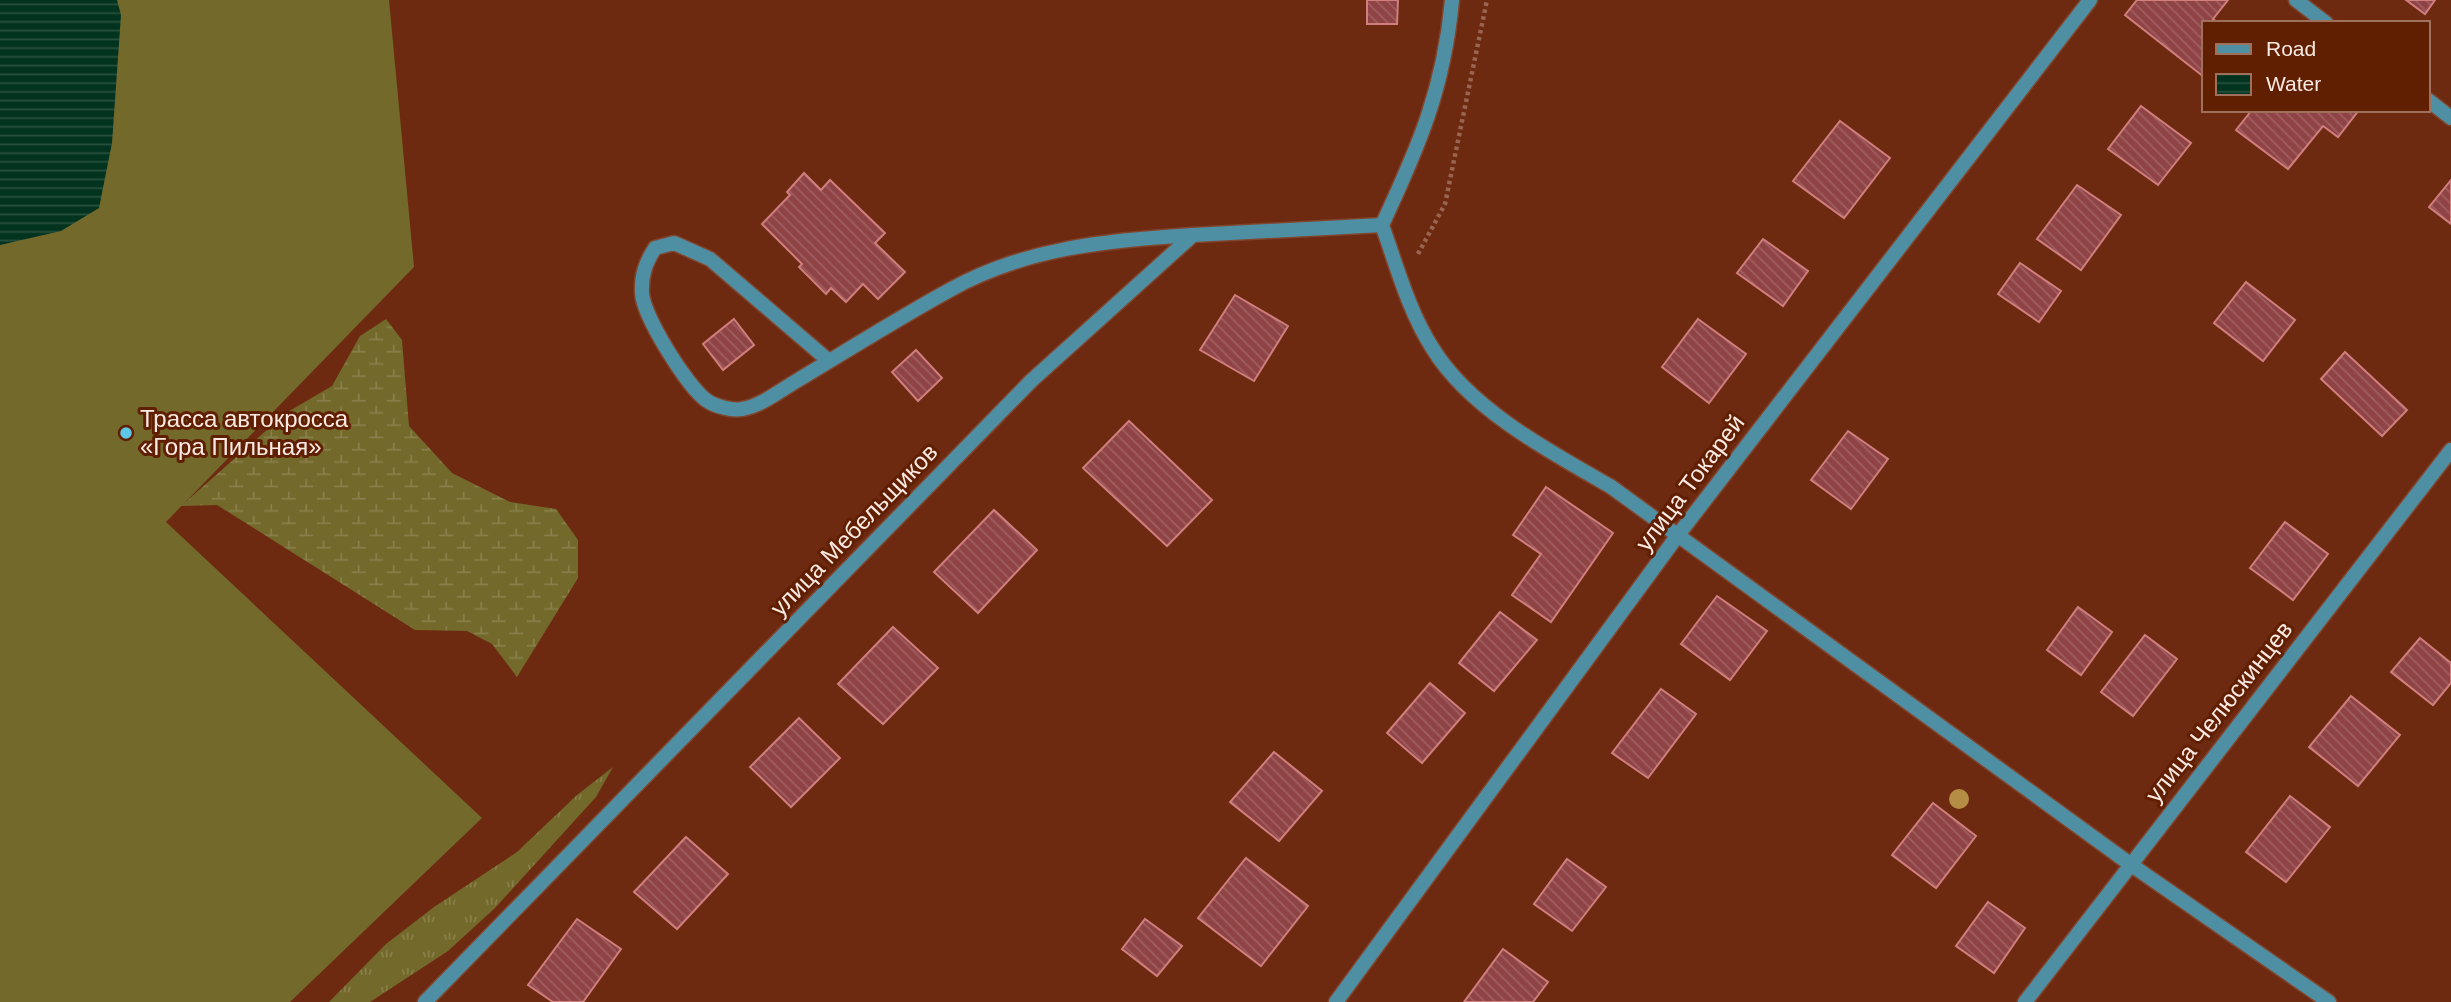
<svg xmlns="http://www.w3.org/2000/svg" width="2451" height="1002" viewBox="0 0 2451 1002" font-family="Arial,sans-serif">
<defs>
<pattern id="grass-tufts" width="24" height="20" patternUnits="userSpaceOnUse" patternTransform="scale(1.75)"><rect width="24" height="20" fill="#73692b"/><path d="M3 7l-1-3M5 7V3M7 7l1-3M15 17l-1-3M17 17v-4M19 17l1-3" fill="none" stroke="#887f4a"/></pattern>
<pattern id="wetland-marsh" width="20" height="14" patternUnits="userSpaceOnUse" patternTransform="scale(1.75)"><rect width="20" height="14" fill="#73692b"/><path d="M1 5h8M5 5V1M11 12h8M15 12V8" fill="none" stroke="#887f4a"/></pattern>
<pattern id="water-rules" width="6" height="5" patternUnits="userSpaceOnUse" patternTransform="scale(1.75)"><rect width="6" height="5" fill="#02331f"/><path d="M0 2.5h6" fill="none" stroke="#28513f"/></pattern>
<pattern id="building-back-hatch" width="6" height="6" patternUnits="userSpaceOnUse" patternTransform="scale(1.75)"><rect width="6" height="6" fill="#8f4345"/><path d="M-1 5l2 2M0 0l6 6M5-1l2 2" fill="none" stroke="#a05e60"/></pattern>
</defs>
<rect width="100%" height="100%" fill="#6d2a10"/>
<polygon fill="url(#grass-tufts)" points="613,767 596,797 495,908 448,951 370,1002 329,1002 386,944 434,907 517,852 577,795"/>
<polygon fill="url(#wetland-marsh)" points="386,319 402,340 409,426 452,473 510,502 556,509 578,540 578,578 517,677 492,644 467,631 415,630 217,505 181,506 286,413 332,386 360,336"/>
<polygon fill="#73692b" points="0,0 389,0 414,267 166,522 482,818 290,1002 0,1002"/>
<polygon fill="url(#water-rules)" points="0,0 117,0 121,15 112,143 99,208 61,231 0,245"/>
<g fill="url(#building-back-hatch)" stroke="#d07e7e" stroke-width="2">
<polygon points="1367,0 1398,0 1397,24 1367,24"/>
<polygon points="2137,0 2228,0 2213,19 2218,23 2204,23 2204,77 2125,15"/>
<polygon points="2406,0 2435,0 2425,14"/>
<polygon points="2141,106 2191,143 2158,185 2108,149"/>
<polygon points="2252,110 2359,110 2338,137 2323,126 2288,169 2236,130"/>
<polygon points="1840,121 1890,158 1844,218 1793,181"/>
<polygon points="804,173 821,190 830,180 885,233 875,243 905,272 878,299 863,284 846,302 831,288 826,294 799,267 802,264 762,224 790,195 787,192"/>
<polygon points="2451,180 2451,224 2429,207"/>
<polygon points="2077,185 2121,215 2081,270 2037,239"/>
<polygon points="1763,239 1808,271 1783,306 1737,273"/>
<polygon points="2020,263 2061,291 2039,322 1998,294"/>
<polygon points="2246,282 2295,320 2263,361 2214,323"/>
<polygon points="1235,295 1288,326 1254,381 1200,350"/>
<polygon points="734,319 754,345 723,370 703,344"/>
<polygon points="1698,319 1746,354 1709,403 1662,367"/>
<polygon points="916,350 942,378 918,401 892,372"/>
<polygon points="2345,352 2407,410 2382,436 2321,379"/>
<polygon points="1129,421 1212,500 1167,546 1083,468"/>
<polygon points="1848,431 1888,459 1851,509 1811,480"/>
<polygon points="1546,487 1613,533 1551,622 1512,595 1541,554 1513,535"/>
<polygon points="994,510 1037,550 978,613 934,572"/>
<polygon points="2285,522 2328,554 2293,600 2250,568"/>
<polygon points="1717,596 1767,631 1730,680 1681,644"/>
<polygon points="2078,607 2112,632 2081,675 2047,650"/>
<polygon points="1500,612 1537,640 1494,691 1459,663"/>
<polygon points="893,627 938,668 883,724 838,684"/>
<polygon points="2145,635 2177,659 2133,716 2101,692"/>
<polygon points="2420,638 2451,663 2451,683 2433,705 2391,672"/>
<polygon points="1430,683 1465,713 1422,763 1387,733"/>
<polygon points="1661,689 1696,714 1648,778 1612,753"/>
<polygon points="2351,696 2400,735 2358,786 2309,747"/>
<polygon points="799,718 840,758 791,807 750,767"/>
<polygon points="1274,752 1322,791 1279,841 1230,802"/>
<polygon points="2290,796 2330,827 2286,882 2246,852"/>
<polygon points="1933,803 1976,836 1936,888 1892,855"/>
<polygon points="686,837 728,874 677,929 634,892"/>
<polygon points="1246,858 1308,906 1261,966 1198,918"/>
<polygon points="1567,859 1606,887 1572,931 1534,904"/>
<polygon points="1988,902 2025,928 1994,973 1956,946"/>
<polygon points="577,919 621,949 583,1002 553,1002 528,985"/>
<polygon points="1145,919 1182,946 1157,976 1122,949"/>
<polygon points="1503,949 1548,982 1533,1002 1464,1002"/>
</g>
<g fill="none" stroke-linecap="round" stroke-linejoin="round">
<defs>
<path id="service" d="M 829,361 L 710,259 L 674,243 L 655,248 C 646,262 641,275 642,293 C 643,316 687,386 706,400 C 714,406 732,411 742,409 C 761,406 781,390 798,380 C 848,350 897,319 948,291 C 1023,248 1109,240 1193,235"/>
<g id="minor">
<polyline points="2296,0 2326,23"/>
<polyline points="2428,100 2451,118"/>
<path d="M 1382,225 C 1397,267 1409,312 1433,349 C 1470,409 1550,452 1610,486 L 2130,864 L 2329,1002"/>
<path d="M 1382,225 C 1419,146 1444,88 1452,0"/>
<polyline points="425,1002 1031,381 1193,235 1382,225"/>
<polyline points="1336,1002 1678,535 2090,0"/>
<polyline points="2025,1002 2451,450"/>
</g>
</defs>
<use href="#service" stroke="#81452e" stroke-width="17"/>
<use href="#minor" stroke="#81452e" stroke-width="17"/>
<polyline stroke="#996551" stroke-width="4.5" stroke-dasharray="3.5 3.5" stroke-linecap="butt" points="1418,254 1445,204 1487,0"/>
<use href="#service" stroke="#4f8fa4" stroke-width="14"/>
<use href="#minor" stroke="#4f8fa4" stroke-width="14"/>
</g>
<circle fill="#b58d45" cx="1959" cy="799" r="10"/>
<circle fill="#5cc7e7" stroke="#611f02" stroke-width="2.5" cx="126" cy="433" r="7"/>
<g text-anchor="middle" stroke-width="6" stroke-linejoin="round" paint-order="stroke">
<g font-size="24" fill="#fbeae4" stroke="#611f02" text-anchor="start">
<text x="140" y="427">Трасса автокросса<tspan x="140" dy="28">«Гора Пильная»</tspan></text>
</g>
<g font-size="24" fill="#fbeae4" stroke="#611f02">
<text transform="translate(1690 483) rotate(-53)" y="8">улица Токарей</text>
<text transform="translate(854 530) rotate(-46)" y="8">улица Мебельщиков</text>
<text transform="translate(2219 712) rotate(-52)" y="8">улица Челюскинцев</text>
</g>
</g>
<rect x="2202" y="21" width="228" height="91" fill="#611f02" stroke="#9f705c" stroke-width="2"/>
<rect x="2216" y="44" width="35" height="10" fill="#4f8fa4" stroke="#9f705c" stroke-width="2"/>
<text x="2266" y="56" font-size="21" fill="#fbeae4">Road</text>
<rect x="2216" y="74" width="35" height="21" fill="url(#water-rules)" stroke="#9f705c" stroke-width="2"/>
<text x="2266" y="91" font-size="21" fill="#fbeae4">Water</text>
</svg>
